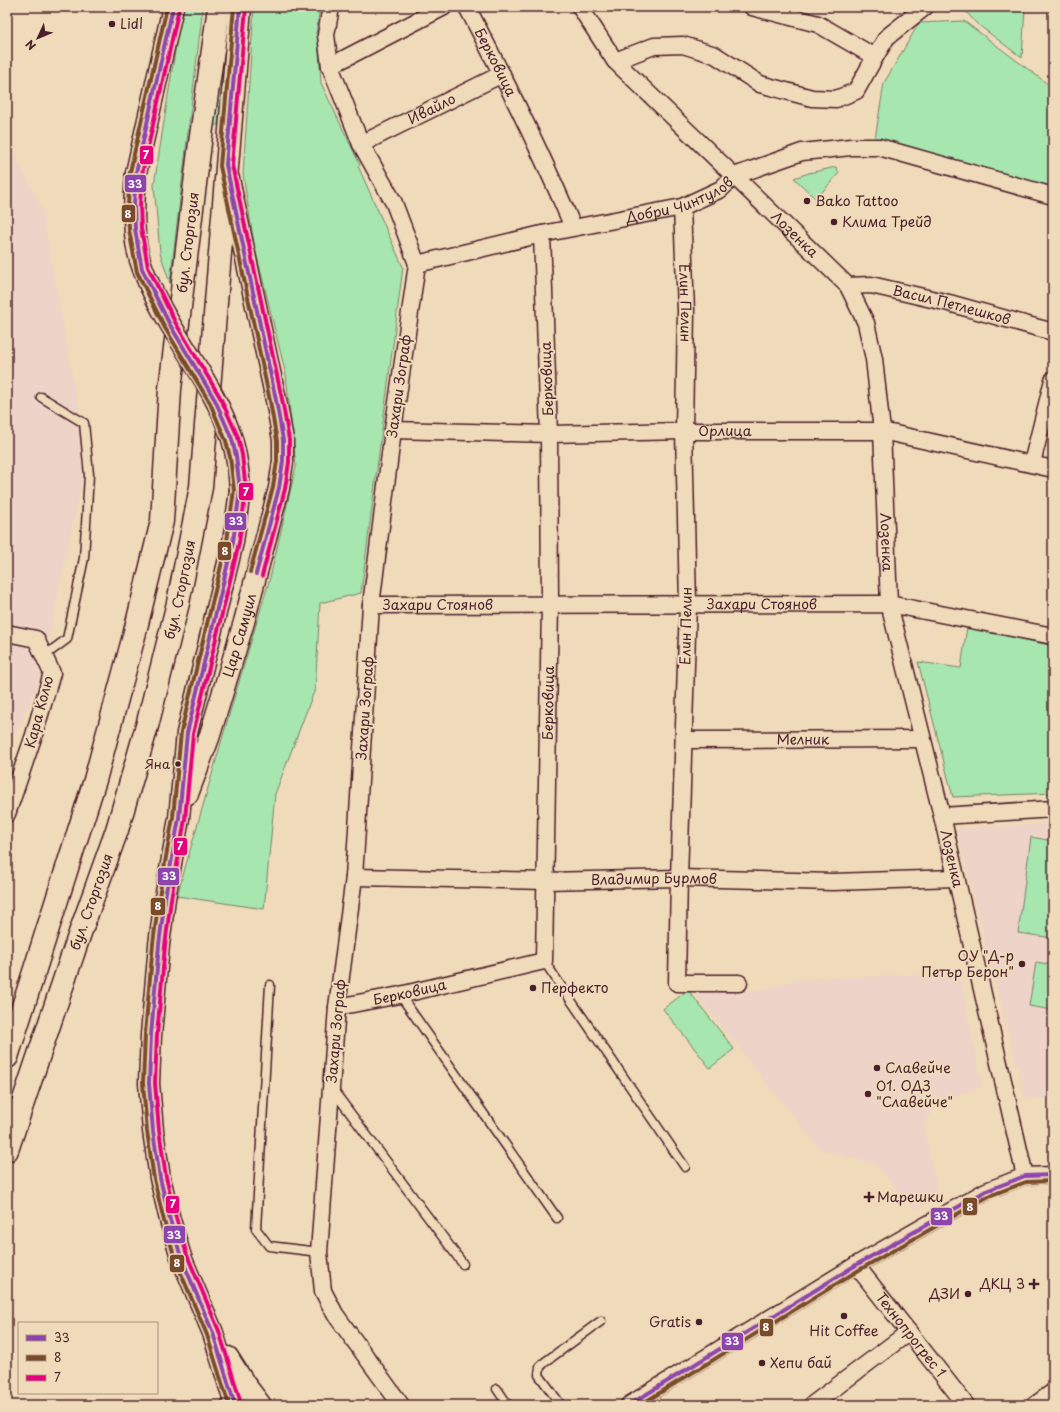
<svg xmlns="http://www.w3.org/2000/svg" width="1060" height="1412" viewBox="0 0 1060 1412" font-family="'Playpen Sans',sans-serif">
<rect width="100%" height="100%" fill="#efdab9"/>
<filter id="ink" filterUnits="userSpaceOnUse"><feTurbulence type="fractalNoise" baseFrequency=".025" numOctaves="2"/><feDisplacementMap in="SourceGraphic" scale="8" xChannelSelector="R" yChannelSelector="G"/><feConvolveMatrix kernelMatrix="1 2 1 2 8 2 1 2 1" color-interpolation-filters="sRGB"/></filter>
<g filter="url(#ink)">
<g fill="#eed3c8">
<polygon points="7,141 41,207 87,456 39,681 7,751"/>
<polygon points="1053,823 1053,1098 1025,1098 957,829"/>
<polygon points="959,973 982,1086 938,1102 923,1125 939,1198 914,1210 876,1164 820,1149 692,989 762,991 799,979"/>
</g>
<g fill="#a7e6ae" stroke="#78826c">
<polygon points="182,7 203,7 170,283 160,253 154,185"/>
<polygon points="225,7 231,7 218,125 213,125"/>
<polygon points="254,7 320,7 316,34 318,35 321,83 360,165 358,166 403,267 361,593 320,603 315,693 313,694 275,794 264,909 177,896 229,715 270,578 296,466 286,375 254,244 243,174"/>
<polygon points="962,7 1025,7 1022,58 976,23"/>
<polygon points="964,21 1053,88 1053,189 875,139 884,83 919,23"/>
<polygon points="836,167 839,173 816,199 794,178 809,173"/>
<polygon points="967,627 1053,646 1053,793 953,797 918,662 961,668"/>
<polygon points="1031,837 1053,841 1053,938 1018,933"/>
<polygon points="1036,962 1053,965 1052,1010 1029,1006"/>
<polygon points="688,990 734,1049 710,1068 663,1009"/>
</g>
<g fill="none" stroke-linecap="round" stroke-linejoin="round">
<defs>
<g id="service">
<polyline points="41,397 84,423 89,475 84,558 67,639 44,656"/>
<polyline points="544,961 685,1167"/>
<polyline points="270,985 256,1229 269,1246 319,1252"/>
<polyline points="400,995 557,1218"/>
<polyline points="333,1090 463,1264"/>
<polyline points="497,1389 508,1405"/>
<polyline points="561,1405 539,1375 540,1367 545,1362 601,1321"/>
</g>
<g id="minor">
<polyline points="331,7 326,35 330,66 361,144 394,203 417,264 393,430 371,605 354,877 337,1007 319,1252 323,1291 335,1314 401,1405"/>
<path id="s1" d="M 467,7 C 505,79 541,152 573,227"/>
<path id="s2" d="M 580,7 L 615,61 L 848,286 L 866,323 L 874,359 L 882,431 L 889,604 L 942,816 L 1025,1176"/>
<polyline points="752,7 818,24 875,57 887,37 925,7"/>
<polyline points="615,61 654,46 683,45 715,55 760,84 812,98 836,99 856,91 875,57"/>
<polyline points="330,66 444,7"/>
<path id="s3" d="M 361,144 L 502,74"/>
<path id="s4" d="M 682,207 L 686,311 L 684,431 L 688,604 L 679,878 L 677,983 L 739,983"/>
<path id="s5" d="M 417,264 L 542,234 L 682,207 L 721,189 L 734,176 L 802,152 L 851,147 L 879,147 L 1053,196"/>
<path id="s6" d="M 848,286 L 871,285 L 949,303 L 1053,332"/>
<path id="s7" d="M 393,430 L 549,434 L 684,431 L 882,431 L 1053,469"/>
<polyline points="1032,463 1053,380"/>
<path id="s8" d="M 371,605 L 889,604 L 1053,636"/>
<polyline points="7,633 36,639 52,673 34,735 7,814"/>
<path id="s9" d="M 684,740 L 921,739"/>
<polyline points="942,816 1053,809"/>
<path id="s10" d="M 354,877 L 545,881 L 679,878 L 833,882 L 955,878"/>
<path id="s11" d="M 337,1007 L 400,995 L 544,961 L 550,604 L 549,434 L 542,234"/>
<path id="s12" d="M 856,1265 L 966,1405"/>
<polyline points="629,1405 856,1265 986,1191 1025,1176 1053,1175"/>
<polyline points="812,1405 909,1332"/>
<polyline points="1035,1405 1053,1392"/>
</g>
<g id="tertiary">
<polyline points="136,173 173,7"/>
<path id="s13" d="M 188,794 L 209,738 L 244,622 L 279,488 L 283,461 L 283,440 L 276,400 L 229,179"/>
<polyline points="228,1357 245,1384 261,1405"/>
<polyline points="235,1405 213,1333 181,1257 170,1220 160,1178 153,1131 149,1083 151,1035 159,945 165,898 179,818 187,733 233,542 240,490"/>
</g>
<g id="secondary">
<path id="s14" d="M 7,1057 L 95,780 L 134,636 L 162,521 L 170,389 L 200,143 L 219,7"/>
<path id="s15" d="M 7,1150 L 80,933 L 117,830 L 147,726 L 178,603 L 201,487 L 240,7"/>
</g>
</defs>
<use href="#service" stroke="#4a1f2b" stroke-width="11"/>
<use href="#minor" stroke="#4a1f2b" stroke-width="19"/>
<use href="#tertiary" stroke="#4a1f2b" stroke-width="23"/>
<use href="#secondary" stroke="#4a1f2b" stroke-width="25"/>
<use href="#service" stroke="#efdab9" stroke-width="8"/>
<use href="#minor" stroke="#efdab9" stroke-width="16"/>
<use href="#tertiary" stroke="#efdab9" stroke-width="20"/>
<use href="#secondary" stroke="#efdab9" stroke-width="22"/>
<defs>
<path id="tertiary-bridge" d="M 136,173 C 134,204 131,239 143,269 C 165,329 213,379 232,439 C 237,456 239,473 240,490"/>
</defs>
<use href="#tertiary-bridge" stroke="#4a1f2b" stroke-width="23" stroke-linecap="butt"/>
<use href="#tertiary-bridge" stroke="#efdab9" stroke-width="20"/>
<defs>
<g id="bus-1">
<polyline points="173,7 136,173 134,205 135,229 142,269 170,325 215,400 232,439 236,456 240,490 233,542 187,733 179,818 165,898 159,945 151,1035 149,1083 153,1131 160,1178 170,1220 181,1257 213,1333 235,1405"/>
<polyline points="240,7 226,165 276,400 283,440 283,461 279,488 256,574"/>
<polyline points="629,1405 856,1265 986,1191 1025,1176 1053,1175"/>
</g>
<g id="bus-2">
<polyline points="167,7 130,172 128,205 129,230 137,272 165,328 210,403 226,441 230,457 234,490 227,541 181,732 173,817 159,897 153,944 145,1034 143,1083 147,1131 154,1179 164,1221 175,1259 207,1335 229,1405"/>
<polyline points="234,7 220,166 270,401 277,441 277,461 273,487 250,572"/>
<polyline points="640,1405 859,1270 989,1196 1026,1182 1053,1181"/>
</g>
<g id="bus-3">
<polyline points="179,8 142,174 140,205 141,228 148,267 175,322 220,397 238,437 242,455 246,490 239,543 193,734 185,819 171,899 165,946 157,1035 155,1083 159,1130 166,1177 176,1218 187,1255 219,1331 241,1403"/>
<polyline points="246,8 232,165 282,399 289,440 289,462 285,489 262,576"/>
</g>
</defs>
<use href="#bus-1" stroke="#efdab9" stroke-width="7"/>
<use href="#bus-2" stroke="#efdab9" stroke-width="7"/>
<use href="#bus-3" stroke="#efdab9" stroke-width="7"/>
<use href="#bus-1" stroke="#8e44ad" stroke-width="4"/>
<use href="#bus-2" stroke="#7a4b2a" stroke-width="4"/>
<use href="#bus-3" stroke="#e5007d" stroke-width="4"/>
</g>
</g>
<g fill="#4a1f2b" stroke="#efdab9" stroke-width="1.5">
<circle cx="112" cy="24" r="4"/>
<circle cx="807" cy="201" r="4"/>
<circle cx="834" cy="222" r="4"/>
<circle cx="178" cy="764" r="3.5"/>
<circle cx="1022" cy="964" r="4"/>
<circle cx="533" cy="988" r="4"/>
<circle cx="877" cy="1068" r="4"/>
<circle cx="868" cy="1094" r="4"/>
<path d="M867 1191h4v4h4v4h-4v4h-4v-4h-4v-4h4z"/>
<path d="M1032 1278h4v4h4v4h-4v4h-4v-4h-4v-4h4z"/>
<circle cx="968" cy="1294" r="4"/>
<circle cx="844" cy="1316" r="4"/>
<circle cx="699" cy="1322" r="4"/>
<circle cx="762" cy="1363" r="4"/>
</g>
<g text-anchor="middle" stroke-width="4" stroke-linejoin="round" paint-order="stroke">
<g font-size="13" fill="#4a1f2b" stroke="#efdab9" text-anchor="end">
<text x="170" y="769">Яна</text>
</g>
<g font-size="14" fill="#4a1f2b" stroke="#efdab9" text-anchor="start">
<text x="120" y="29">Lidl</text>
<text x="815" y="206">Bako Tattoo</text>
<text x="842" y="227">Клима Трейд</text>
<text x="1014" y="961" text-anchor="end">ОУ "Д-р<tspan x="1014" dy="16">Петър Берон"</tspan></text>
<text x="541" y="993">Перфекто</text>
<text x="885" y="1073">Славейче</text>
<text x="876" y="1091">01. ОДЗ<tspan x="876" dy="16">"Славейче"</tspan></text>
<text x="877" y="1202">Марешки</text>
<text x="1025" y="1289" text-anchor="end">ДКЦ 3</text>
<text x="960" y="1299" text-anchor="end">ДЗИ</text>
<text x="691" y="1327" text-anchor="end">Gratis</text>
<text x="844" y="1336" text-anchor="middle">Hit Coffee</text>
<text x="770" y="1368">Хепи бай</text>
</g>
<g font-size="14" fill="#4a1f2b" stroke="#efdab9">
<text dy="5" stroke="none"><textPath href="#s1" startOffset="62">Берковица</textPath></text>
<text dy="5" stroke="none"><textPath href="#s3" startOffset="79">Ивайло</textPath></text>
<text dy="5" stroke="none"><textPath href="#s5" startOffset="271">Добри Чинтулов</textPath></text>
<text dy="5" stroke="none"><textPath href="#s2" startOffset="314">Лозенка</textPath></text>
<text dy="5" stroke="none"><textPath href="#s14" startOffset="838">бул. Сторгозия</textPath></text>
<text dy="5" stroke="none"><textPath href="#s4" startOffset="96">Елин Пелин</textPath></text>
<text dy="5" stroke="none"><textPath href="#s6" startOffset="106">Васил Петлешков</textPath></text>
<text transform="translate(547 379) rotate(-92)" y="5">Берковица</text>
<text transform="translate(399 386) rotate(-82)" y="5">Захари Зограф</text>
<text dy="5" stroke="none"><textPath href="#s7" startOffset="332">Орлица</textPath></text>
<text dy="5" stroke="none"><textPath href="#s2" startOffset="650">Лозенка</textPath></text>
<text dy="5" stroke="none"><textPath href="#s15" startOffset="587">бул. Сторгозия</textPath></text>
<text dy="5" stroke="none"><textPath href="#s8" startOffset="391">Захари Стоянов</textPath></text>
<text dy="5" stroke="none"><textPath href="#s8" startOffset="67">Захари Стоянов</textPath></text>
<text transform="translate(686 626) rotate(-89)" y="5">Елин Пелин</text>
<text dy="5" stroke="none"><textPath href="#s13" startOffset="167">Цар Самуил</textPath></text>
<text dy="5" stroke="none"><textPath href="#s11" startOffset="470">Берковица</textPath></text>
<text transform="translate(365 708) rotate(-86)" y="5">Захари Зограф</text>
<text transform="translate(39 712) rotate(-75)" y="5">Кара Колю</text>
<text dy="5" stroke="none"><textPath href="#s9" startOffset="119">Мелник</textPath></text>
<text dy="5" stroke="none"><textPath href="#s2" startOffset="974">Лозенка</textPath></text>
<text dy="5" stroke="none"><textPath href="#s10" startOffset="300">Владимир Бурмов</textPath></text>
<text dy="5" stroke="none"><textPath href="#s15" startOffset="262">бул. Сторгозия</textPath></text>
<text dy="5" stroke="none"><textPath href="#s11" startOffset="74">Берковица</textPath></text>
<text transform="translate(336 1031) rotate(-85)" y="5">Захари Зограф</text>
<text dy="5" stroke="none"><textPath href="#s12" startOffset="89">Технопрогрес 1</textPath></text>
</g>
</g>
<g stroke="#efdab9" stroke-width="1.5">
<rect x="139" y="145" width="15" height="20" rx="4" fill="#e5007d"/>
<rect x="124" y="174" width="23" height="19" rx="4" fill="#8e44ad"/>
<rect x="121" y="204" width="15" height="19" rx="4" fill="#7a4b2a"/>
<rect x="238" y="482" width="16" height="19" rx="4" fill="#e5007d"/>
<rect x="224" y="512" width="23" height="19" rx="4" fill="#8e44ad"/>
<rect x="217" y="541" width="15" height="20" rx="4" fill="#7a4b2a"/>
<rect x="173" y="837" width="15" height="19" rx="4" fill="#e5007d"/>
<rect x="157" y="867" width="23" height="19" rx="4" fill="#8e44ad"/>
<rect x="150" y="897" width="16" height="19" rx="4" fill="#7a4b2a"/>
<rect x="165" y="1195" width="15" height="19" rx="4" fill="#e5007d"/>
<rect x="962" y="1197" width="16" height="19" rx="4" fill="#7a4b2a"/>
<rect x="930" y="1207" width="23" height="19" rx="4" fill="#8e44ad"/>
<rect x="163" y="1225" width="23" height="19" rx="4" fill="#8e44ad"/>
<rect x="169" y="1254" width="16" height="19" rx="4" fill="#7a4b2a"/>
<rect x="759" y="1318" width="15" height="19" rx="4" fill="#7a4b2a"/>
<rect x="721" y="1332" width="23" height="19" rx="4" fill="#8e44ad"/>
</g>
<g font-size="11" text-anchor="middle" font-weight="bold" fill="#fff">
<text x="146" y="159">7</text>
<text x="135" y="188">33</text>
<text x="128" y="218">8</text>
<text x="246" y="496">7</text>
<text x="236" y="525">33</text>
<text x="225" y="555">8</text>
<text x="180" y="850">7</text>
<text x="169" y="880">33</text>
<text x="158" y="910">8</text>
<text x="173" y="1208">7</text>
<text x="970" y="1211">8</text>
<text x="941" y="1220">33</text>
<text x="174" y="1239">33</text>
<text x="177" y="1267">8</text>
<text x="766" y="1331">8</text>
<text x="732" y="1345">33</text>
</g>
<rect width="1060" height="1412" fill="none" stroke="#efdab9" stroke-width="24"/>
<rect x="12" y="12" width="1036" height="1388" fill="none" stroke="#4a1f2b" stroke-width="1.5" filter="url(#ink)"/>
<rect x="18" y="1322" width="140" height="72" fill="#efdab9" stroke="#ad8f80"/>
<rect x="26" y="1335" width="20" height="6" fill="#8e44ad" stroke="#ad8f80"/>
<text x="54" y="1342" font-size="12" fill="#4a1f2b">33</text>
<rect x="26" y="1355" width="20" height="6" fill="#7a4b2a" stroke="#ad8f80"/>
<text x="54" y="1362" font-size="12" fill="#4a1f2b">8</text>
<rect x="26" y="1375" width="20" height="6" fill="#e5007d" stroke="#ad8f80"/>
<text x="54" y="1382" font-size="12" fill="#4a1f2b">7</text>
<g transform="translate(38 38) rotate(226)" stroke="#efdab9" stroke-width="3" paint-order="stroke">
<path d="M0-3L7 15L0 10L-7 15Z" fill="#4a1f2b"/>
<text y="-6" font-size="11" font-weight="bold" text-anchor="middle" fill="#4a1f2b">N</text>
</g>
</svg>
